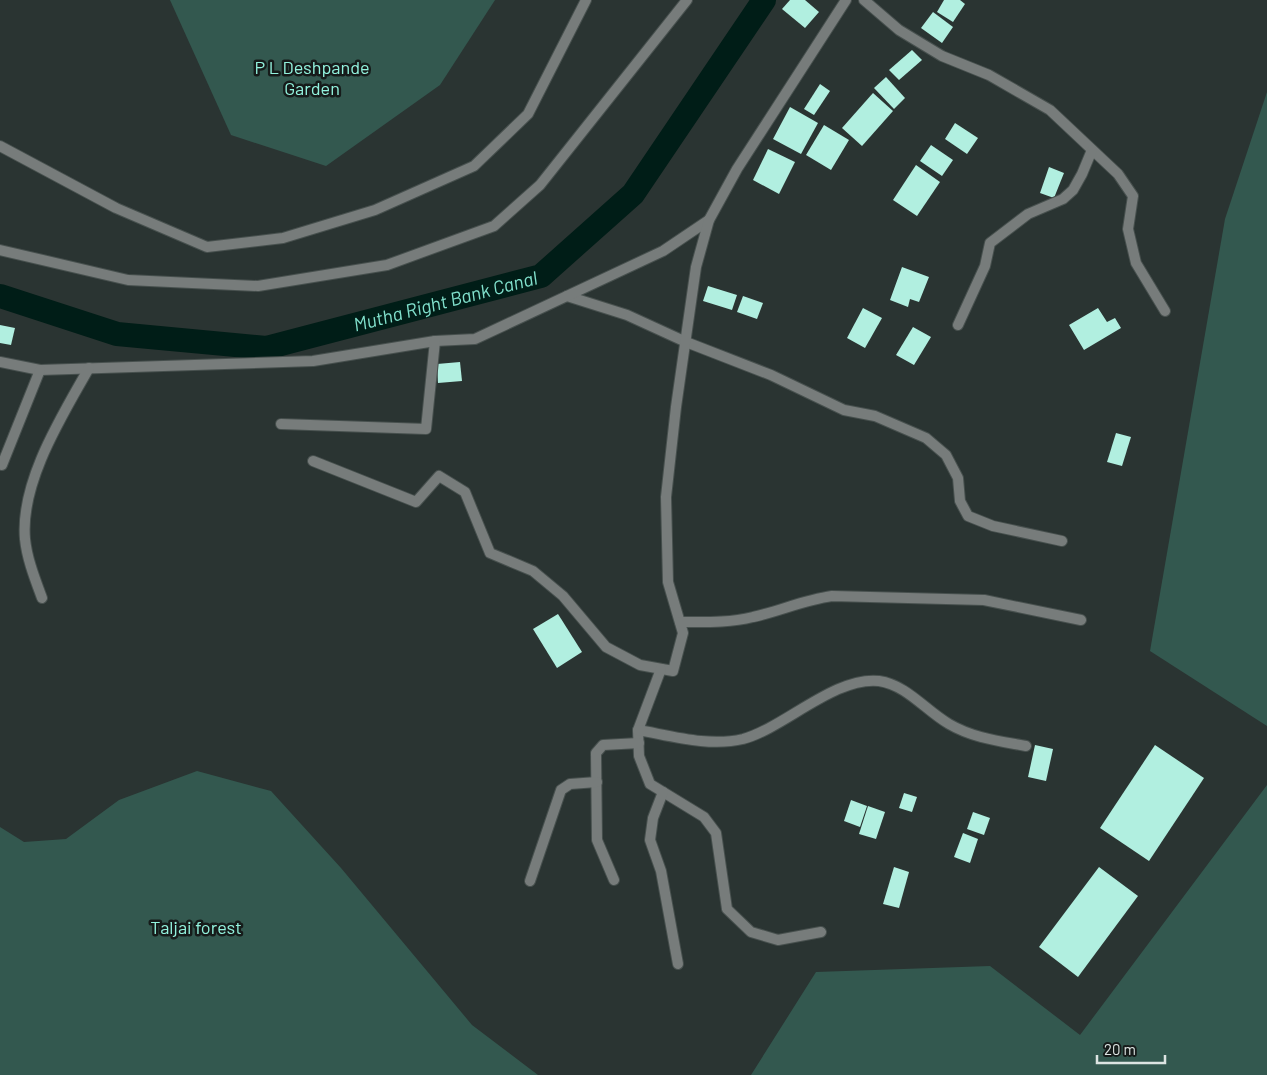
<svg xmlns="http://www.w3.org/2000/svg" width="1267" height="1075" viewBox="0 0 1267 1075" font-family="Barlow,sans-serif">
<rect width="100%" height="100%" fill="#2a3432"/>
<g fill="#33584f">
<polygon points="170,0 495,0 440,85 326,166 231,135"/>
<polygon points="1267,92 1267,726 1150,651 1225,219"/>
<polygon points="197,771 271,791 341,868 472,1025 538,1075 0,1075 0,827 24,842 66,839 119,800"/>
<polygon points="1267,785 1267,1075 751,1075 816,972 990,966 1080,1035"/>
</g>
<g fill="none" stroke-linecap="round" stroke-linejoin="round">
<path stroke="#001d17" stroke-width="24" id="s1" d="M 0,296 L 117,334 L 266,348 L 541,276 L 633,194 L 764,0"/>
</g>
<g fill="#b1efe0">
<polygon points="790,0 805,0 819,12 805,28 782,9"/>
<polygon points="944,0 960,0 965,4 953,22 937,12"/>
<polygon points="933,12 953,27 942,43 921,28"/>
<polygon points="912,50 922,60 899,80 889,70"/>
<polygon points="886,77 905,98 894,109 874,88"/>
<polygon points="820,84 830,91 814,115 804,109"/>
<polygon points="873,93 893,111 862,146 842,128"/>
<polygon points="790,107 818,123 801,154 773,139"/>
<polygon points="955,123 978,138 967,154 945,139"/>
<polygon points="824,125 849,140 831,170 806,155"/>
<polygon points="931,145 953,160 942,176 920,161"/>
<polygon points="768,149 795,162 779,194 753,180"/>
<polygon points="916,165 940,182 917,216 893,200"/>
<polygon points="1049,167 1064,173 1054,198 1040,193"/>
<polygon points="902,267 929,277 919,302 910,299 908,307 890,300"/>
<polygon points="708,286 737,295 732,310 703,301"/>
<polygon points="743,296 763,303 757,319 737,312"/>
<polygon points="863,308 882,318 865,348 847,338"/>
<polygon points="1098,308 1107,322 1115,318 1121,328 1084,350 1069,325"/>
<polygon points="0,325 15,328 11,345 0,343"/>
<polygon points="913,327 931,337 914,365 896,355"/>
<polygon points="460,362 462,381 438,383 437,364"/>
<polygon points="1116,433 1131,437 1122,466 1107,462"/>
<polygon points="558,614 582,652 557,668 533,629"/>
<polygon points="1035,745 1053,749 1046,781 1028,777"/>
<polygon points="1155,745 1204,778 1149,861 1100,828"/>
<polygon points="904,793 917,797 912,812 899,808"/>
<polygon points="851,800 867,806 860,827 844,821"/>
<polygon points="868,806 885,812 876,839 859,834"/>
<polygon points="973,812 990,818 984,835 967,829"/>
<polygon points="963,833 978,839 970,863 954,857"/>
<polygon points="894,867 909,872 899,908 883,904"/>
<polygon points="1099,867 1138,896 1078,977 1039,947"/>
</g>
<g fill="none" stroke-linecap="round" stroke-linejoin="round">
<defs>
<g id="street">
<polyline points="864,0 899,30 942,56 989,75 1050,110 1118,174 1133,196 1128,229 1136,263 1165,311"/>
<polyline points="0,146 116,208 207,247 283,238 375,210 474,166 528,114 586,0"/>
<polyline points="0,250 128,280 258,286 387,265 494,226 540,185 687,0"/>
<polyline points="567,296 627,315 686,342 771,375 844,410 875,416 926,438 946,455 958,478 960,501 968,516 993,526 1062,541"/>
<polyline points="958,325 985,266 990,243 1028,214 1063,199 1073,190 1082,174 1092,150"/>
<polyline points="0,362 40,370 313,361 435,341 475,339 663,251 709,220"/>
<polyline points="281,424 426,429 435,341"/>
<polyline points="313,461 416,502 439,476 465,492 490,553 533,571 563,596 606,647 640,665 673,671 683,633 668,582 666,497 676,407 696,267 709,220 737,169 846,0"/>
<polyline points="2,465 40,370"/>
<path d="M 42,598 C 35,579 27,559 25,539 C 20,482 62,416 89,368"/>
<path d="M 680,622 C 705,622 729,623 753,617 C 780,611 804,600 832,596 L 984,600 L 1081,620"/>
<polyline points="661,669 638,730 639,756 650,784 704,817 716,833 727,909 751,932 778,940 821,932"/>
<path d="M 638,730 C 672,736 709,747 743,739 C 784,728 835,676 879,681 C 907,685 926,711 949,724 C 973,738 999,741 1026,746"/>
<polyline points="663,792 653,818 650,840 661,871 678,964"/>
<polyline points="614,880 597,840 596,753 603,745 639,743"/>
<polyline points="530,881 561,790 570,784 597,782"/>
</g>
</defs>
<use href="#street" stroke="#47504e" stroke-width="12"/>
<use href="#street" stroke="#777c7b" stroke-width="10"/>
</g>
<g text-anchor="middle" stroke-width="5" stroke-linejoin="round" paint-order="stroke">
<g font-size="18" fill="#93f3de" stroke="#161b1a">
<text x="312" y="74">P L Deshpande<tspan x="312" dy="21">Garden</tspan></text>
<text x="196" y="934">Taljai forest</text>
</g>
<g font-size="19" font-style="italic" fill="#81e1cd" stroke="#161b1a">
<text dy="7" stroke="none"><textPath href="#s1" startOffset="458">Mutha Right Bank Canal</textPath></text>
</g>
</g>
<path d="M1097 1055v8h68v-8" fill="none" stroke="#dde4e2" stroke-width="2.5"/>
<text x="1104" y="1055" font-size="15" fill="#dde4e2" stroke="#161b1a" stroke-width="4" paint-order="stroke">20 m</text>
</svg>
